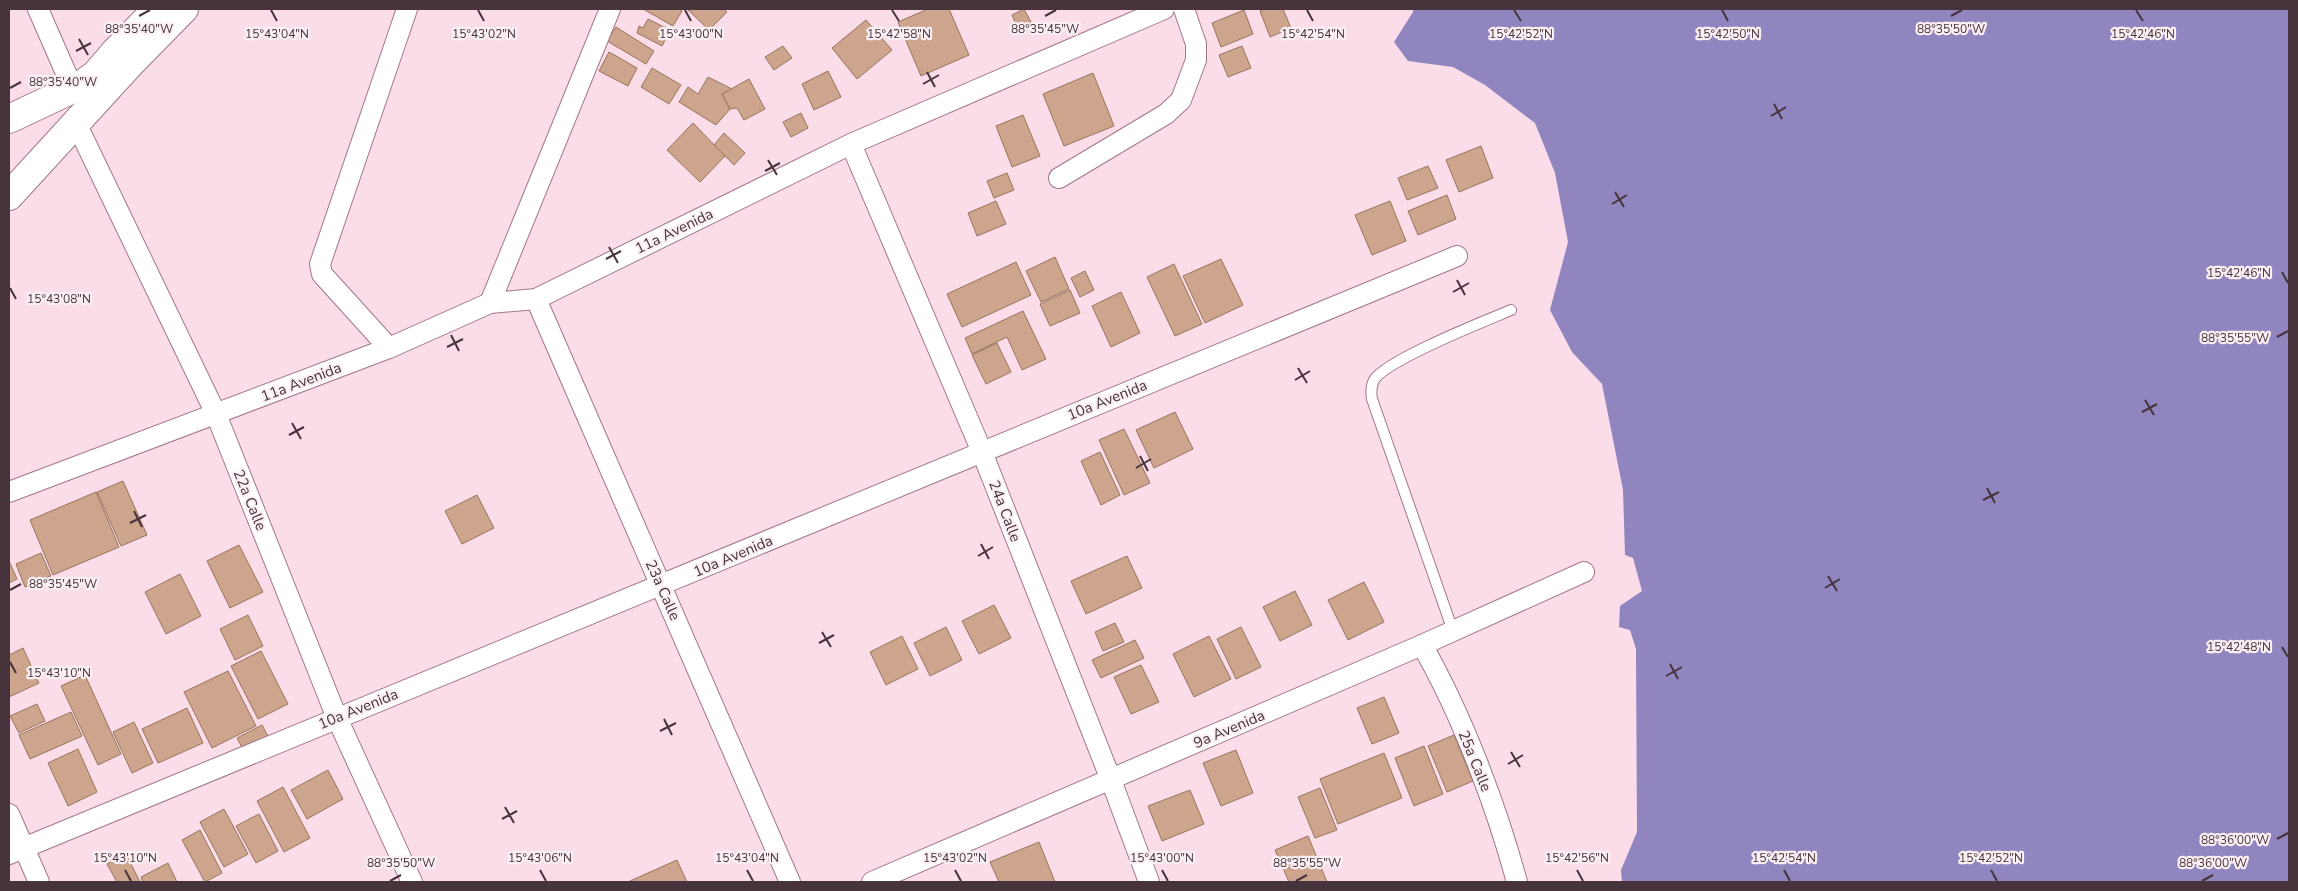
<svg xmlns="http://www.w3.org/2000/svg" width="2298" height="891" viewBox="0 0 2298 891" font-family="'Nunito Sans',sans-serif">
<rect width="100%" height="100%" fill="#fadde8"/>
<polygon fill="#9085bf" points="1413,9 2289,9 2289,882 1622,882 1621,870 1637,832 1636,649 1630,630 1619,627 1620,606 1642,591 1633,558 1625,555 1623,490 1602,384 1572,352 1550,310 1568,242 1555,173 1535,123 1485,85 1453,67 1408,61 1394,42 1413,12"/>
<g fill="#cda58d" stroke="#99735d">
<polygon points="643,9 679,9 682,11 673,26"/>
<polygon points="687,9 723,9 727,12 709,30"/>
<polygon points="928,9 949,9 969,55 921,76 898,22"/>
<polygon points="1024,9 1031,22 1018,29 1012,15"/>
<polygon points="1265,9 1283,9 1291,28 1270,37 1260,11"/>
<polygon points="1244,10 1253,34 1221,47 1212,23"/>
<polygon points="648,19 670,30 662,46 637,33 639,26 643,28"/>
<polygon points="866,20 892,50 857,79 832,48"/>
<polygon points="616,27 654,51 646,64 607,41"/>
<polygon points="783,46 792,58 774,70 765,57"/>
<polygon points="1242,46 1251,68 1228,77 1219,55"/>
<polygon points="609,52 637,68 628,86 599,71"/>
<polygon points="652,68 681,85 669,104 641,87"/>
<polygon points="828,71 841,97 814,110 802,84"/>
<polygon points="1093,73 1114,126 1064,146 1043,94"/>
<polygon points="708,77 732,89 722,94 730,109 716,125 679,102 688,87 698,94"/>
<polygon points="749,79 765,109 744,120 737,108 730,109 722,94"/>
<polygon points="801,113 808,128 791,137 783,122"/>
<polygon points="1023,115 1040,156 1012,167 996,126"/>
<polygon points="693,123 725,156 700,182 667,150"/>
<polygon points="724,133 745,153 734,165 714,145"/>
<polygon points="1481,146 1493,178 1459,192 1446,160"/>
<polygon points="1428,166 1438,188 1407,200 1398,178"/>
<polygon points="1007,173 1014,190 994,198 987,181"/>
<polygon points="1447,195 1456,219 1418,235 1408,211"/>
<polygon points="996,201 1006,224 977,236 968,213"/>
<polygon points="1390,201 1406,241 1372,255 1355,215"/>
<polygon points="1055,257 1069,289 1041,302 1026,271"/>
<polygon points="1221,259 1243,305 1205,323 1183,276"/>
<polygon points="1016,262 1031,295 962,327 947,294"/>
<polygon points="1174,264 1202,324 1175,336 1147,277"/>
<polygon points="1085,271 1094,290 1080,297 1071,278"/>
<polygon points="1070,290 1080,313 1050,326 1040,304"/>
<polygon points="1121,292 1140,333 1111,347 1092,306"/>
<polygon points="1023,311 1046,359 1022,370 1007,337 972,354 965,338"/>
<polygon points="997,343 1011,372 986,384 972,355"/>
<polygon points="1175,412 1193,449 1154,468 1136,430"/>
<polygon points="1124,429 1150,483 1124,495 1099,440"/>
<polygon points="1100,452 1120,495 1101,505 1081,461"/>
<polygon points="123,481 147,535 121,546 97,492"/>
<polygon points="96,492 119,547 53,575 30,520"/>
<polygon points="477,495 494,528 462,544 445,511"/>
<polygon points="239,545 263,592 230,608 207,561"/>
<polygon points="41,553 51,576 25,587 16,564"/>
<polygon points="1127,556 1142,588 1086,614 1071,581"/>
<polygon points="9,561 17,579 9,583"/>
<polygon points="180,574 201,616 166,634 145,592"/>
<polygon points="1364,582 1384,622 1348,640 1328,600"/>
<polygon points="1295,591 1312,625 1280,641 1263,607"/>
<polygon points="994,605 1011,638 979,654 962,621"/>
<polygon points="248,615 263,646 235,660 220,629"/>
<polygon points="1115,623 1124,642 1103,651 1095,632"/>
<polygon points="946,627 962,660 930,676 914,643"/>
<polygon points="1241,627 1261,667 1236,679 1217,639"/>
<polygon points="902,636 918,669 886,685 870,652"/>
<polygon points="1209,636 1231,679 1194,697 1173,654"/>
<polygon points="1135,640 1144,658 1101,678 1092,660"/>
<polygon points="23,648 39,683 9,697 9,655"/>
<polygon points="261,651 288,704 258,719 231,666"/>
<polygon points="1141,665 1159,702 1131,714 1114,677"/>
<polygon points="228,671 256,726 212,748 184,692"/>
<polygon points="85,675 121,754 98,765 61,686"/>
<polygon points="1384,697 1399,733 1372,744 1357,708"/>
<polygon points="37,704 45,721 19,733 10,716"/>
<polygon points="187,708 203,743 158,763 142,729"/>
<polygon points="71,712 82,736 30,759 19,735"/>
<polygon points="134,722 153,763 132,773 113,732"/>
<polygon points="262,725 270,740 245,753 237,738"/>
<polygon points="1454,735 1473,781 1447,792 1428,746"/>
<polygon points="1424,746 1443,794 1414,806 1395,758"/>
<polygon points="78,749 97,792 68,806 48,763"/>
<polygon points="1236,750 1253,793 1221,806 1203,763"/>
<polygon points="1384,753 1402,798 1338,824 1320,779"/>
<polygon points="328,770 343,799 307,819 291,790"/>
<polygon points="283,787 310,838 284,852 257,801"/>
<polygon points="1320,788 1337,830 1315,838 1298,797"/>
<polygon points="1190,790 1204,824 1162,841 1148,806"/>
<polygon points="224,809 248,854 224,867 200,822"/>
<polygon points="259,814 278,851 256,863 236,826"/>
<polygon points="200,830 222,873 205,882 182,840"/>
<polygon points="1308,836 1327,882 1289,882 1275,850"/>
<polygon points="1039,842 1055,882 999,882 990,862"/>
<polygon points="126,854 140,882 117,882 107,864"/>
<polygon points="677,860 687,882 630,882 630,881"/>
<polygon points="168,863 177,882 143,882 141,877"/>
</g>
<g fill="none" stroke-linecap="round" stroke-linejoin="round">
<defs>
<path id="service" d="M 1453,631 L 1372,399 C 1371,393 1371,386 1374,380 C 1386,360 1485,321 1511,310"/>
<g id="minor">
<polyline points="38,9 73,89"/>
<polyline points="76,123 216,414 337,718 412,882"/>
<polyline points="851,144 982,452 1111,780 1149,882"/>
<polyline points="1059,178 1166,114 1181,100 1196,60 1196,44 1184,9"/>
<polyline points="536,299 790,882"/>
<polyline points="490,303 610,9"/>
<polyline points="389,348 322,274 320,264 407,9"/>
<polyline points="9,492 389,348 490,303 536,299 851,144 1164,9"/>
<path d="M 1422,645 C 1462,715 1496,805 1517,882"/>
<polyline points="9,814 39,882"/>
<polyline points="9,854 1457,256"/>
<polyline points="872,882 1422,645 1584,572"/>
</g>
<g id="secondary">
<polyline points="9,119 81,85 96,74 115,52"/>
<polyline points="9,196 129,65"/>
</g>
<g id="primary">
<polyline points="115,52 157,9"/>
<polyline points="129,65 184,9"/>
</g>
</defs>
<use href="#service" stroke="#a27789" stroke-width="12"/>
<use href="#minor" stroke="#a27789" stroke-width="22"/>
<use href="#secondary" stroke="#a27789" stroke-width="30"/>
<use href="#primary" stroke="#a27789" stroke-width="30"/>
<use href="#service" stroke="#fff" stroke-width="10"/>
<use href="#minor" stroke="#fff" stroke-width="20"/>
<use href="#secondary" stroke="#fff" stroke-width="28"/>
<use href="#primary" stroke="#fff" stroke-width="28"/>
</g>
<path fill="none" stroke="#46333b" stroke-width="2" d="M 271,10 L 277,21M 478,10 L 484,21M 685,10 L 691,21M 892,10 L 899,21M 1307,10 L 1313,21M 1514,10 L 1521,21M 1722,10 L 1728,21M 2136,10 L 2143,21M 139,16 L 150,10M 1045,16 L 1056,10M 1951,16 L 1962,10M 79,39 L 88,55M 76,51 L 91,43M 927,72 L 935,87M 923,84 L 939,75M 10,88 L 21,82M 1774,104 L 1782,119M 1771,116 L 1786,107M 768,160 L 777,175M 765,171 L 780,163M 1615,192 L 1624,207M 1612,204 L 1627,195M 609,247 L 618,263M 606,259 L 621,251M 2282,272 L 2288,283M 1457,280 L 1465,295M 10,288 L 16,299M 1453,292 L 1469,283M 451,335 L 459,351M 2277,337 L 2288,331M 447,347 L 463,339M 1298,368 L 1307,383M 1295,380 L 1310,371M 2145,400 L 2154,415M 2142,412 L 2157,404M 292,423 L 301,439M 289,435 L 304,427M 1140,456 L 1148,471M 1136,468 L 1151,459M 1987,488 L 1995,503M 1983,500 L 1999,492M 134,511 L 142,527M 130,523 L 146,515M 981,544 L 989,559M 978,556 L 993,547M 1828,576 L 1837,591M 1825,588 L 1840,579M 10,590 L 21,584M 822,632 L 831,647M 819,643 L 834,635M 2282,647 L 2288,657M 10,662 L 16,673M 1670,664 L 1678,679M 1666,676 L 1682,667M 664,719 L 672,735M 660,731 L 676,723M 1511,752 L 1520,767M 1508,764 L 1523,755M 505,807 L 514,823M 502,819 L 517,811M 2277,839 L 2288,833M 125,870 L 131,881M 540,870 L 546,881M 747,870 L 753,881M 955,870 L 961,881M 1162,870 L 1168,881M 1577,870 L 1583,881M 1784,870 L 1790,881M 1991,870 L 1997,881M 390,881 L 401,875M 1296,881 L 1307,875M 2202,881 L 2213,875"/>
<g text-anchor="middle" stroke-width="4.5" stroke-linejoin="round" paint-order="stroke">
<g font-size="15" fill="#46333b" stroke="#faf0f4">
<text transform="translate(674 231) rotate(-26)" y="5">11a Avenida</text>
<text transform="translate(301 382) rotate(-21)" y="5">11a Avenida</text>
<text transform="translate(1107 400) rotate(-22)" y="5">10a Avenida</text>
<text transform="translate(250 500) rotate(68)" y="5">22a Calle</text>
<text transform="translate(1005 511) rotate(69)" y="5">24a Calle</text>
<text transform="translate(733 556) rotate(-23)" y="5">10a Avenida</text>
<text transform="translate(663 590) rotate(66)" y="5">23a Calle</text>
<text transform="translate(358 709) rotate(-22)" y="5">10a Avenida</text>
<text transform="translate(1229 729) rotate(-23)" y="5">9a Avenida</text>
<text transform="translate(1475 761) rotate(68)" y="5">25a Calle</text>
</g>
</g>
<g font-size="12" text-anchor="middle" fill="#46333b" stroke="#faf0f4" stroke-width="4.5" stroke-linejoin="round" paint-order="stroke">
<text x="139" y="33">88°35'40"W</text>
<text x="1045" y="33">88°35'45"W</text>
<text x="1951" y="33">88°35'50"W</text>
<text x="277" y="38">15°43'04"N</text>
<text x="484" y="38">15°43'02"N</text>
<text x="691" y="38">15°43'00"N</text>
<text x="899" y="38">15°42'58"N</text>
<text x="1521" y="38">15°42'52"N</text>
<text x="1728" y="38">15°42'50"N</text>
<text x="2143" y="38">15°42'46"N</text>
<text x="1313" y="38">15°42'54"N</text>
<text x="63" y="86">88°35'40"W</text>
<text x="2239" y="277">15°42'46"N</text>
<text x="59" y="303">15°43'08"N</text>
<text x="2235" y="342">88°35'55"W</text>
<text x="63" y="588">88°35'45"W</text>
<text x="2239" y="651">15°42'48"N</text>
<text x="59" y="677">15°43'10"N</text>
<text x="2235" y="844">88°36'00"W</text>
<text x="125" y="862">15°43'10"N</text>
<text x="540" y="862">15°43'06"N</text>
<text x="747" y="862">15°43'04"N</text>
<text x="955" y="862">15°43'02"N</text>
<text x="1162" y="862">15°43'00"N</text>
<text x="1577" y="862">15°42'56"N</text>
<text x="1784" y="862">15°42'54"N</text>
<text x="1991" y="862">15°42'52"N</text>
<text x="401" y="867">88°35'50"W</text>
<text x="1307" y="867">88°35'55"W</text>
<text x="2213" y="867">88°36'00"W</text>
</g>
<rect width="2298" height="891" fill="none" stroke="#46333b" stroke-width="20"/>
</svg>
